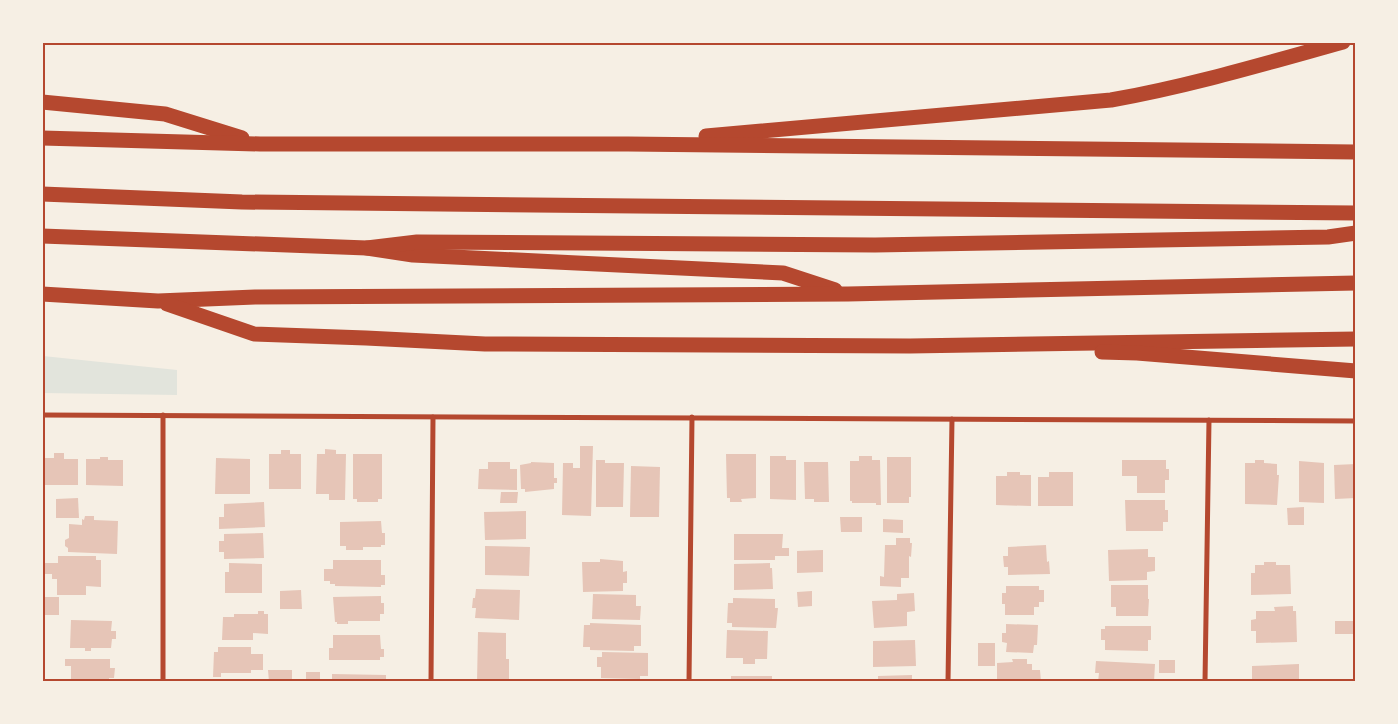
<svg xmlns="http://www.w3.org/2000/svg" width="1398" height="724" viewBox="0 0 1398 724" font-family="'Noto Sans',sans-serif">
<rect width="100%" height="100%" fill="#f6efe4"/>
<polygon fill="#e2e4dc" points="43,356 177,370 177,395 43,393"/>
<g fill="#e6c5b7">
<polygon points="580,446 593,446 591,516 562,515 563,463 573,463 573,468 580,468"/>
<polygon points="325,449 336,450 336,454 346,454 345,500 329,500 329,494 316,494 317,454 325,454"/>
<polygon points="281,450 290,450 290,454 301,454 301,489 269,489 269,454 281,454"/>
<polygon points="54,453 64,453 64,459 78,459 78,485 42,485 42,458 54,458"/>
<polygon points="353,454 382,454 382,499 378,499 378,502 357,502 357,499 353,499"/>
<polygon points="726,454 756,454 756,498 741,499 742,502 730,502 730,498 727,498"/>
<polygon points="770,456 786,456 786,460 796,460 796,500 770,499"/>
<polygon points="859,456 872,456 872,460 880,460 881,505 876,505 876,503 852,503 852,501 850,501 850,461 859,461"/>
<polygon points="100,457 108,457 108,460 123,460 123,486 86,485 86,459 100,459"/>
<polygon points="887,457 911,457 911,497 909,497 909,503 887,503"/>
<polygon points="216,458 250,459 250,494 215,494"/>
<polygon points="596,460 605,460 605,463 624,463 623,507 596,507"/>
<polygon points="1122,460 1166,460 1166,469 1169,469 1169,480 1165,480 1165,493 1137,493 1137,476 1122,476"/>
<polygon points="1255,460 1264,460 1264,463 1277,464 1277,475 1279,475 1277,505 1245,504 1245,463 1255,463"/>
<polygon points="1299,461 1324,463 1324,503 1299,502"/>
<polygon points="488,462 510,462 510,469 517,469 517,490 478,489 479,469 488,469"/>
<polygon points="531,462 554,463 554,478 557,478 557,483 554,483 554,489 525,492 525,489 521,489 520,465 531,463"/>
<polygon points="804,462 828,462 829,502 814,502 814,499 805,499"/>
<polygon points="1356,464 1356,498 1335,499 1334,465"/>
<polygon points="631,466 660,467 659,517 630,517"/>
<polygon points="1007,472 1020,472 1020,475 1031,475 1031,506 996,505 996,476 1007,476"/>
<polygon points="1049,472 1073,472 1073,506 1038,506 1038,477 1049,477"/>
<polygon points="501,492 518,492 517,503 500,503"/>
<polygon points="78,498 79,518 56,518 56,499"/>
<polygon points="1125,500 1165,500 1165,510 1168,510 1168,522 1163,522 1163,531 1126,531"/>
<polygon points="264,502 265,527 219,529 219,517 224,517 224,504"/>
<polygon points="1304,507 1304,525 1288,525 1287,508"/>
<polygon points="526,511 526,539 485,540 484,512"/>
<polygon points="85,516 94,516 94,520 118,521 117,554 68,552 68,548 65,546 65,540 69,538 69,524 82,525 82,519 84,520"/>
<polygon points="840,517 862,517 862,532 841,532"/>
<polygon points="883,519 903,520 903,533 883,532"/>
<polygon points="381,521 382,533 385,533 385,545 381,545 381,547 363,547 363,550 346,550 346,546 340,546 340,522"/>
<polygon points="263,533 264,558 224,559 224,552 219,552 219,541 224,541 224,534"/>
<polygon points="734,534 783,534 782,548 789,548 789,556 775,556 775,560 734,560"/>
<polygon points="896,538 910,538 910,543 912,543 911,557 909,556 909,578 901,578 901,587 880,586 880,576 884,577 885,545 896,545"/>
<polygon points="1046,545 1047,562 1049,561 1050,574 1008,575 1008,567 1004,567 1003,556 1008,556 1008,547"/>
<polygon points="485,546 530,547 529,576 485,575"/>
<polygon points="1148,549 1148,557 1155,557 1155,571 1147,572 1147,580 1109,581 1108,550"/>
<polygon points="823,550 823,572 797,573 797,551"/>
<polygon points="58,556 96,556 96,560 101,560 101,587 86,586 86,595 57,595 57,579 52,579 52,574 45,574 45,563 58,563"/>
<polygon points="600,559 623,561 623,572 627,571 627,583 623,583 623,591 583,592 582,562 600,562"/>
<polygon points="333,560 381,560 381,575 385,575 385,585 381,585 381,587 335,586 335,584 330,584 330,581 324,581 324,569 333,569"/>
<polygon points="1264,562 1276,562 1276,565 1290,565 1291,594 1251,595 1251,573 1255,573 1255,565 1264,565"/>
<polygon points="229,563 262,564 262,593 225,593 225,572 229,572"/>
<polygon points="770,563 770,568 772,568 773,589 734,590 734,564"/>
<polygon points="1111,585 1148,585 1148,599 1149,599 1148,616 1116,616 1116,607 1111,607"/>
<polygon points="1006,586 1039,586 1039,590 1044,590 1044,602 1039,602 1039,607 1034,607 1034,615 1005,615 1005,604 1002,604 1002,593 1006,593"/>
<polygon points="476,589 520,590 519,620 475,618 476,608 472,608 473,598 475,598"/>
<polygon points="301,590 302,609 280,609 280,591"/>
<polygon points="812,591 812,606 798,607 797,592"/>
<polygon points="914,593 915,611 907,612 907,626 874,628 872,601 897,600 897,594"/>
<polygon points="593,594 636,595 636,606 641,606 640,620 592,619"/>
<polygon points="381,596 381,603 384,603 384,614 380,614 380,621 348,621 348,624 337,624 337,622 335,622 333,597"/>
<rect x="42" y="597" width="17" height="18"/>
<polygon points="733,598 775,599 775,608 778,608 776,628 732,627 732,623 727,623 728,603 733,603"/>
<polygon points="1293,606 1293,611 1296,611 1297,642 1256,643 1256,631 1251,631 1251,620 1256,619 1256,611 1275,611 1274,607"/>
<polygon points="258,611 264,611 264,614 268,614 268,634 253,633 253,640 222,640 223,617 234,617 234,614 258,614"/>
<polygon points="71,620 112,621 111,631 116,631 116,639 112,639 111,648 91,648 91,651 85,651 85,648 70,648"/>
<rect x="1335" y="621" width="20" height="13"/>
<polygon points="590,623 641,625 641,646 634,646 634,651 590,650 590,647 583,647 584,625 590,625"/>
<polygon points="1006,624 1038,625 1037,645 1034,645 1033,653 1006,652 1007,643 1002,642 1002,633 1006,633"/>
<polygon points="1105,626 1151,626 1151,640 1148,640 1148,651 1105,650 1105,640 1101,640 1101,629 1105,629"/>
<polygon points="727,630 768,631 767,659 755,659 755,664 743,664 743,658 726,658"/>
<polygon points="478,632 506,633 506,659 509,659 509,682 477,682"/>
<polygon points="333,635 380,635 381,649 384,649 384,657 380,657 380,660 329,660 329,648 333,648"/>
<polygon points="915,640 916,666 873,667 873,641"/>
<rect x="978" y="643" width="17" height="23"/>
<polygon points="218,647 251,647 251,654 263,654 263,670 251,670 251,673 221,673 221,677 213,677 214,652 218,652"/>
<polygon points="602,652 648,653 648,676 640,676 640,679 601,678 601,667 597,667 597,657 602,657"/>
<polygon points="65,659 110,659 110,668 115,668 114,678 109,678 109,682 71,682 71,666 65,666"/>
<polygon points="1012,659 1027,659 1027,664 1032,664 1032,670 1040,670 1041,682 1001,682 1001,680 997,680 997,663 1013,662"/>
<rect x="1159" y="660" width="16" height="13"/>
<polygon points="1096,661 1155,664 1154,682 1098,682 1099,673 1095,673"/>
<polygon points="1299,664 1299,682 1252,682 1252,666"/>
<polygon points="268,670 292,670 292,682 269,682"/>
<rect x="306" y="672" width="14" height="10"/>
<polygon points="332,674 386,675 386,682 332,682"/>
<polygon points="912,675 912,682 878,682 878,676"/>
<rect x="731" y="676" width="41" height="6"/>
</g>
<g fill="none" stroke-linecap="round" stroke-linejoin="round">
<g stroke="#b5482f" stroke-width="5">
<polyline points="42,415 1356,421"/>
<polyline points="163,682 163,415"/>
<polyline points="431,682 433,417"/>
<polyline points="689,682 692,417"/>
<polyline points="948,682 952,419"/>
<polyline points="1205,682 1209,420"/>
</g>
<g stroke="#b5482f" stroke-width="15">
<polyline points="42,102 165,114 242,138"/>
<path d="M 706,136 L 1111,100 C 1190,86 1267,63 1343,42"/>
<polyline points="42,138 260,144 628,144 1356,152"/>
<polyline points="42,194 242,202 1356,213"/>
<polyline points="42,236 367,248 413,255 783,273 835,290"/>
<polyline points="367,248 417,242 875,245 1328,237 1356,233"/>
<polyline points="42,294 158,301 255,297 848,294 1356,283"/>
<polyline points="167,304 254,334 366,338 485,344 910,346 1356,339"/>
<polyline points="1102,352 1137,353 1356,371"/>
</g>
</g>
<rect width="1398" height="724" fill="none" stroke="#f6efe4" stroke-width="88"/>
<rect x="44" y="44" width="1310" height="636" fill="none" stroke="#b5482f" stroke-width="2"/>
</svg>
